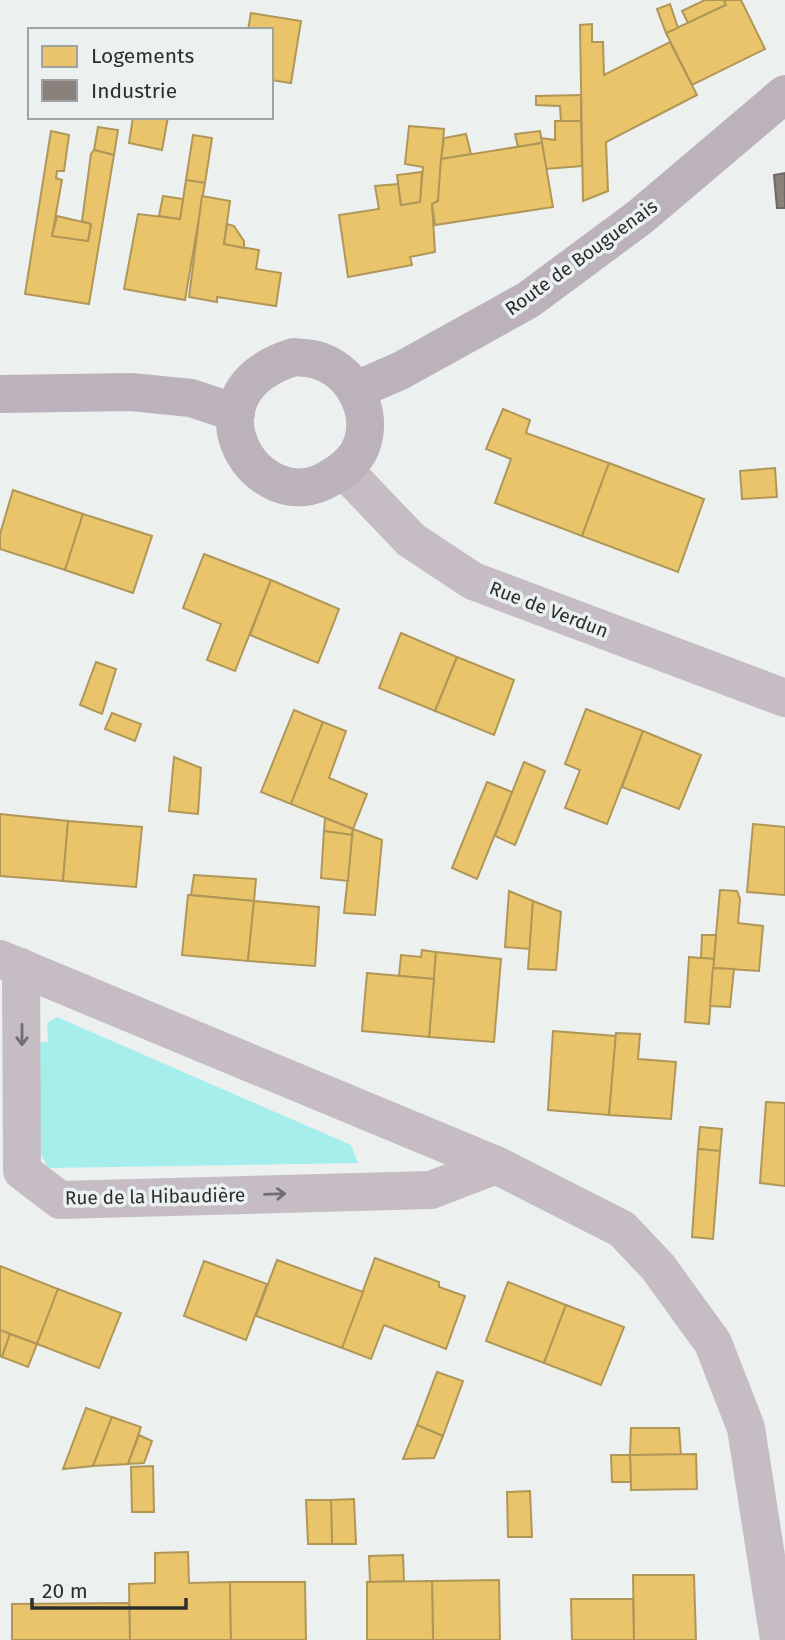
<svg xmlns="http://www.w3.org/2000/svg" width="785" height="1640" viewBox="0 0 785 1640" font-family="'Fira Sans',sans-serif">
<rect width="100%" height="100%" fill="#ecf0ef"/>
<polygon fill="#a6eeeb" points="57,1017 351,1145 358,1163 48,1168 39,1150 38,1042 48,1042 47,1023"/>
<g fill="#e9c46a" stroke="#b09758" stroke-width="2">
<polygon points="705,0 724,0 726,5 688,23 682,11"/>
<polygon points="724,0 741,0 765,49 692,85 666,33 726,5"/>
<polygon points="670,4 678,28 666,33 657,9"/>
<polygon points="251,13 301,21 291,83 271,80 271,30 248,30"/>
<polygon points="592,24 592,42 603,42 604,75 670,42 697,95 606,142 608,191 583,201 580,25"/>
<polygon points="581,95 581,121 561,122 560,106 536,105 536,96"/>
<polygon points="133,117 168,117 162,150 129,143"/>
<polygon points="555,121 581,121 582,166 546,169 541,138 555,140"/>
<polygon points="409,126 444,129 438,201 432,204 435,252 410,257 412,265 348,277 339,215 379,209 375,186 398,184 401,205 420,202 423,167 405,164"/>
<polygon points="98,127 118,130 114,155 94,150"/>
<polygon points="51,131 69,135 64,171 57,171 56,178 62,180 52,236 88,241 91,224 82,221 91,154 94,150 114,155 89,304 25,294"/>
<polygon points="540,131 542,143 518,147 515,134"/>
<polygon points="466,134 471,154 441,159 444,138"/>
<polygon points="193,135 212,138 205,183 186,180"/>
<polygon points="542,143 553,207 435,225 432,204 438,201 441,159"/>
<polygon points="422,172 420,202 401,205 397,175"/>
<polygon points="186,180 205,183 185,300 124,289 138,214 180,219"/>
<polygon points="163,196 183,199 180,219 159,216"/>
<polygon points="202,196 230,201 224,244 259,250 256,269 281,273 276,306 217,297 217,302 189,297"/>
<polygon points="57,216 91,224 88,241 52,236"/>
<polygon points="227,224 234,226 244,241 244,248 224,244"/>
<polygon points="503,409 530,420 526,433 609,463 582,536 495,503 511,459 486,449"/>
<polygon points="609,463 704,499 678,572 582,536"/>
<polygon points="775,468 777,497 742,499 740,471"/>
<polygon points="13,490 83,514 65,570 0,549 0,534"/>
<polygon points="83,514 152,536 133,593 65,570"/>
<polygon points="204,554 271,580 235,671 207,660 221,624 183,608"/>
<polygon points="271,580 339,609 318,663 250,635"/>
<polygon points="401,633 457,657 435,711 379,688"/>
<polygon points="457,657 514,680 494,735 435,711"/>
<polygon points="96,662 116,669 102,714 80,705"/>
<polygon points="586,709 643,731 607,824 565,808 580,770 565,764"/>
<polygon points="294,710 323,722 291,804 261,792"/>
<polygon points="112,713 141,724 135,741 105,729"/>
<polygon points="323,722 346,731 329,778 367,794 353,829 291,804"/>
<polygon points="643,731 701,755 679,809 622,787"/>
<polygon points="174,757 201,768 198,814 169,811"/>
<polygon points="524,762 545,771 515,845 495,836"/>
<polygon points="487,782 512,792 477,879 452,868"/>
<polygon points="0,814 68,821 63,881 0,876"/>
<polygon points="325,818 353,829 352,835 324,831"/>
<polygon points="68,821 142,827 136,887 63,881"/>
<polygon points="753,824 785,827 785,895 747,892"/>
<polygon points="353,829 382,840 375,915 344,913"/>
<polygon points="324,831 352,835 348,881 321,878"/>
<polygon points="194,875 256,879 254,901 191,895"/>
<polygon points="720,890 737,891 740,899 738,923 763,926 759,971 713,968"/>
<polygon points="509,891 533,901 530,949 505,947"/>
<polygon points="188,895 254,901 248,961 182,955"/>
<polygon points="254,901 319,907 315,966 248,961"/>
<polygon points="533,901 561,912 556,970 528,969"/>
<polygon points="702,935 716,935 714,959 701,958"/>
<polygon points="422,950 436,952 434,979 399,976 401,955 421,957"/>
<polygon points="436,952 501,959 494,1042 429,1037"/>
<polygon points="689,957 714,959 709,1024 685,1022"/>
<polygon points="713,968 734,969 730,1007 710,1006"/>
<polygon points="367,973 434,979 429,1037 362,1031"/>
<polygon points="553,1031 616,1036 609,1115 548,1110"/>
<polygon points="616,1033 640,1034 638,1059 676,1062 671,1119 609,1115"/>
<polygon points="766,1102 785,1103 785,1186 760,1183"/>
<polygon points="700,1127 722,1129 720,1151 698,1149"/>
<polygon points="698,1149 720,1151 713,1239 692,1237"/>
<polygon points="375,1258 439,1282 439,1287 465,1296 446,1349 384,1325 371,1359 342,1348"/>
<polygon points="277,1260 363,1292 342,1348 256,1316"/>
<polygon points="204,1261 267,1284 246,1340 184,1316"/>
<polygon points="0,1266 58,1289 37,1344 0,1330"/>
<polygon points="508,1282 566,1305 544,1363 486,1341"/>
<polygon points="58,1289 121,1313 99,1368 37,1344"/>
<polygon points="566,1305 624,1327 601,1385 544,1363"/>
<polygon points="0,1330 10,1334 2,1357 0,1356"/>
<polygon points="10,1334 37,1344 28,1367 2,1357"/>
<polygon points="437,1372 463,1381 443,1436 417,1425"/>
<polygon points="86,1408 112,1417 93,1466 63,1469"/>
<polygon points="112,1417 141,1427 128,1464 93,1466"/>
<polygon points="417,1425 443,1436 434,1458 403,1459"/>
<polygon points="631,1428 679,1428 681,1455 630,1455"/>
<polygon points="139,1435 152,1441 144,1463 128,1464"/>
<polygon points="696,1454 697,1489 631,1490 630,1455"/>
<polygon points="611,1455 630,1455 631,1482 612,1482"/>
<polygon points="153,1466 154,1512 132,1512 131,1467"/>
<polygon points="530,1491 532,1537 508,1537 507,1492"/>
<polygon points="354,1499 356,1544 332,1544 331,1500"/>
<polygon points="306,1500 331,1500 332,1544 308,1544"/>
<polygon points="188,1552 189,1583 230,1582 231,1640 130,1640 129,1584 155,1583 155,1553"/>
<polygon points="403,1555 404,1581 370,1582 369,1556"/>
<polygon points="633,1575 694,1575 696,1640 634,1640"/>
<polygon points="499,1580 500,1640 433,1640 432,1581"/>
<polygon points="432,1581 433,1640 367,1640 367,1582"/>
<polygon points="230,1582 305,1582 306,1640 231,1640"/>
<polygon points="571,1599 633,1599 634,1640 572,1640"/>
<polygon points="129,1603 130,1640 12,1640 12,1604"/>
</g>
<polygon fill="#8a817c" stroke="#6e6865" stroke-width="2" points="785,173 785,208 777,208 774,175"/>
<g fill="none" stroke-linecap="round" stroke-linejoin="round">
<g stroke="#c5bcc4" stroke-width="38">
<polyline points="344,470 411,540 473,581 785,698"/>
<polyline points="0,959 496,1165 622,1229 658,1267 713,1343 746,1428 779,1640"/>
<polyline points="21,967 22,1171 60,1200 431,1190 496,1165"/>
</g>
<g stroke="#bcb2bc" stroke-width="38">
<path d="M 294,357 C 302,358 312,358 320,361 C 356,374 377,418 358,453 C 351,464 341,472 330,478 C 258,523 177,393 294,357 Z"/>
<polyline points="356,390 400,371 528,300 640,217 785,94"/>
<polyline points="0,394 131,392 191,398 236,413"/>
</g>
</g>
<defs><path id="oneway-shaft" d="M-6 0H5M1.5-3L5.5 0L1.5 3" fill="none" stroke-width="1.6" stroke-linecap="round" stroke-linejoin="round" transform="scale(1.75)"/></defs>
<g stroke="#716e72">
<use href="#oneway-shaft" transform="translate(22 1035) rotate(90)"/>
<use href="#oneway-shaft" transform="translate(275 1194) rotate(-2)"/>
</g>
<g text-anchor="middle" stroke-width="7" stroke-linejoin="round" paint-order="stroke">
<g font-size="19" fill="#2c2e2e" stroke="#ebf1f0">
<text transform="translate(581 257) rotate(-36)" y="7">Route de Bouguenais</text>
<text transform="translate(549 609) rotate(21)" y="7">Rue de Verdun</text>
<text transform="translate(155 1196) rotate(-1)" y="7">Rue de la Hibaudière</text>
</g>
</g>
<rect x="28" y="28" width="245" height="91" fill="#ebf1f0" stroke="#9fa3a2" stroke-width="2"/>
<rect x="42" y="46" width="35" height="21" fill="#e9c46a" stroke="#9fa3a2" stroke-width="2"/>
<text x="91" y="63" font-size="21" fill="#2c2e2e">Logements</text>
<rect x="42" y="80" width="35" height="21" fill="#8a817c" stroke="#9fa3a2" stroke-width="2"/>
<text x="91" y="98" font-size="21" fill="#2c2e2e">Industrie</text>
<path d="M32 1598v10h154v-10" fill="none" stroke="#2c2e2e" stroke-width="3.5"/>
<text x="42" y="1598" font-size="21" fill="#2c2e2e" stroke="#ebf1f0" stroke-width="5" paint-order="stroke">20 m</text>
</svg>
